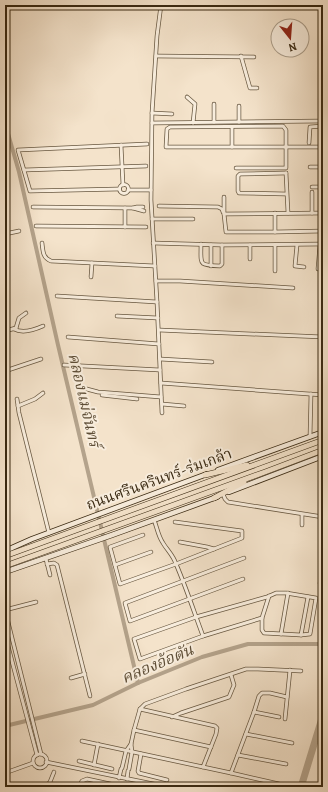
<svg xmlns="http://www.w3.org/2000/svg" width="328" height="792" viewBox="0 0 328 792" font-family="Alegreya,'Noto Serif Thai',serif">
<rect width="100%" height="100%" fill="#f4e3cb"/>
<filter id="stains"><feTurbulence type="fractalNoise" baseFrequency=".005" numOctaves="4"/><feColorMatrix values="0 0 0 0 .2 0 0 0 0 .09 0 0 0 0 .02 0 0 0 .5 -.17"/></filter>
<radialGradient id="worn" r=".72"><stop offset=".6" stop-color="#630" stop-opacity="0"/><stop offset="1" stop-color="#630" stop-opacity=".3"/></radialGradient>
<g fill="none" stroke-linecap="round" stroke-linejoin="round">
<g stroke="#b4a38c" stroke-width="4">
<polyline points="5,123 19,172 58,345 138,683"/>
<polyline points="5,726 93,705 138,683 202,657 248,644 323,644"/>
</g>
<polyline stroke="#b4a38c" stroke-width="7" points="301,787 323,715"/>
<defs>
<g id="street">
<polyline points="161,5 157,36 152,113 151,200 157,302 162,413"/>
<polyline points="156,56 254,57"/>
<polyline points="241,56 250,88 257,88"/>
<polyline points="187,97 195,104 193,123"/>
<polyline points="152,113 172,114"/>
<polyline points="214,122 214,104"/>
<polyline points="239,122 239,106"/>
<polyline points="152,123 323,121"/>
<polygon points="283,126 286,130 286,147 166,147 167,129 170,127"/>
<polyline points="232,127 232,147"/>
<polyline points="309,143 310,127 323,126"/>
<polyline points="121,145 123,185"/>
<polyline points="310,167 323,167"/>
<polyline points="236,168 286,168 286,147 323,147"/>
<polyline points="24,170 146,166"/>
<polyline points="286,173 288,213"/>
<circle cx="124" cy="189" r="4.5"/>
<polyline points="312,187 323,187"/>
<polyline points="119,189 30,191 18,150 147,144"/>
<polyline points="128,190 151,190"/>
<polyline points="312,192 312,213"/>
<polyline points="286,194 239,193 238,191 238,176 240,174 286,173"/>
<polyline points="224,197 224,214 226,232 275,232"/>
<polyline points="159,206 218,207 222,209 223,212"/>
<polyline points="33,207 133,208"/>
<polyline points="143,207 137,207 133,208 144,211"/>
<polyline points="275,213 275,232 323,231"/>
<polyline points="224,214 323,213"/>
<polyline points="152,219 193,219"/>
<polyline points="36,226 146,227"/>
<polyline points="125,227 125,208"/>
<polyline points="5,234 19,231"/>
<path d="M 42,243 C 43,252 43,258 51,261 L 155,266"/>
<polyline points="153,243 222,245 323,244"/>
<path d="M 201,244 C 201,265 198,265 220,266 L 222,264 L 222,245"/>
<polyline points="250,245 250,259"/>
<polyline points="297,245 295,266 304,267"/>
<polyline points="211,266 211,245"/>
<polyline points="318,269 320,245"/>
<polyline points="275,271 275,245"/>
<polyline points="91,277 92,263"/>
<polyline points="156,281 180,281 293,288"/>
<polyline points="57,296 157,302"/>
<polyline points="117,316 158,318"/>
<polyline points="16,328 19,318 26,313"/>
<path d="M 14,329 C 23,334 34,330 43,326"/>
<polyline points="159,330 323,337"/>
<polyline points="5,331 16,328"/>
<polyline points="68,337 159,344"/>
<polyline points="160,359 212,362"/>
<polyline points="64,365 160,370"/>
<polyline points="5,371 41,359"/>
<polyline points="161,383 323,395"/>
<polyline points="79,387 98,392 161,397"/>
<polyline points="102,395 137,399"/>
<polyline points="17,399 19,413 49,533"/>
<polyline points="162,404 184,406"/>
<polyline points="18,406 35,399 43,393"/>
<polyline points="310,437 311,394"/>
<polyline points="223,494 225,499 228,502 323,517"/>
<path d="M 154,520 C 157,527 158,536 163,543 C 167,550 173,555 176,564 C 186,587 194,612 203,636 L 140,659 L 134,639 L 196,617 L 267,597 L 276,593 L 286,593 L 316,598 L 310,634 L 301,635"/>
<polyline points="302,525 302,515"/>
<polyline points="143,535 110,547 120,584 176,564 242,538 242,531 175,522"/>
<polyline points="180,542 207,547 214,549"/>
<polyline points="46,559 50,575"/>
<polyline points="47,564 54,563 57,565 90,696"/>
<polyline points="115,565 151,552"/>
<polyline points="243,579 130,621 125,603 244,558"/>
<polyline points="320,583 323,584"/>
<polyline points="5,610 41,754"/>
<polyline points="5,610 36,602"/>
<polyline points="262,618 262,630 264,633 301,635 308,597"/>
<polyline points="281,634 288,593"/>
<polyline points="5,635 37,755"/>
<polyline points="203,636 262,618 269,596"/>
<polyline points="71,678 85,674"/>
<polyline points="254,712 259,696 262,693 270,693 287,697"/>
<polyline points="172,717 181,713 229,697 234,685 231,675"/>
<polyline points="285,719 290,670"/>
<polyline points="134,730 211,747"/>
<polyline points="246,734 292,743"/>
<polyline points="82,741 203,767 216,734 217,728 215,726 140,709"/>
<polyline points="141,754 138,771 139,773 167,780"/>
<circle cx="40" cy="761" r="7"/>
<polyline points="238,755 286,764"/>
<polyline points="79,761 112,769"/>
<polyline points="46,762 168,787"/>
<polyline points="94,765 98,744"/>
<polyline points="203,767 231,773 254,712 279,717"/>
<polyline points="122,768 126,751 131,744"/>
<polyline points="129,769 132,752 131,744 134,730 140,709 145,704 186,689 246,669 258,669 301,671"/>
<polyline points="5,773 33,763"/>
<polyline points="231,773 279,784"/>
<polyline points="119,778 121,769"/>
<polyline points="127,779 128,771"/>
<polyline points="45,787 50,782 54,772"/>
<polyline points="79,787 82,781 87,779 124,787"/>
</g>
<g id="secondary">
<polyline points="218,470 323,432"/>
<polyline points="229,492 323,456"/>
<polyline points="5,551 32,539 207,474"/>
<polyline points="5,572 112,535 217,497"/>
</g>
<g id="primary">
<polyline points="205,475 247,465"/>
<polyline points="214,498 244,482"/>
<polyline points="5,556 323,440"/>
<polyline points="5,566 265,472 323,450"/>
</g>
</defs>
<use href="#street" stroke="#675740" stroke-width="4.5"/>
<use href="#secondary" stroke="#382811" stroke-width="6"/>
<use href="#primary" stroke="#382811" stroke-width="6"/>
<use href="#street" stroke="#f8eddd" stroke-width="3"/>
<use href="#secondary" stroke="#f8eddd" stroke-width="4.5"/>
<use href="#primary" stroke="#f4e3cb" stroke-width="5"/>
</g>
<g text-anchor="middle" stroke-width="4" stroke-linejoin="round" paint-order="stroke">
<g font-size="15" fill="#382811" stroke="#f8eddd">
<text transform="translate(159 479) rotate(-20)" y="5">ถนนศรีนครินทร์-ร่มเกล้า</text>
</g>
<g font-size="16" font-style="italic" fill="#5d4d36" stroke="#f8eddd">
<text transform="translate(85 400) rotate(77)" y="6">คลองแม่จันทร์</text>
<text transform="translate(157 663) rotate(-23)" y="6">คลองอ้อตัน</text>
</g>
</g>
<rect width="328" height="792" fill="none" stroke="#f4e3cb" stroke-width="20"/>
<rect x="6" y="6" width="316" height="780" fill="none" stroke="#382811" stroke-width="2"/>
<rect x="10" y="10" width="308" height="772" fill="none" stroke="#382811"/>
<g transform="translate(290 38) rotate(163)"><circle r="19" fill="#f8eddd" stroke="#ab9e8b"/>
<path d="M0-3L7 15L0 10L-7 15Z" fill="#8f2418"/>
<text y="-6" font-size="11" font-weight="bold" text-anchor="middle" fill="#382811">N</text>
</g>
<rect width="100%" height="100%" filter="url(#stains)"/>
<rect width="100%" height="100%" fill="url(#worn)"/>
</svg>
